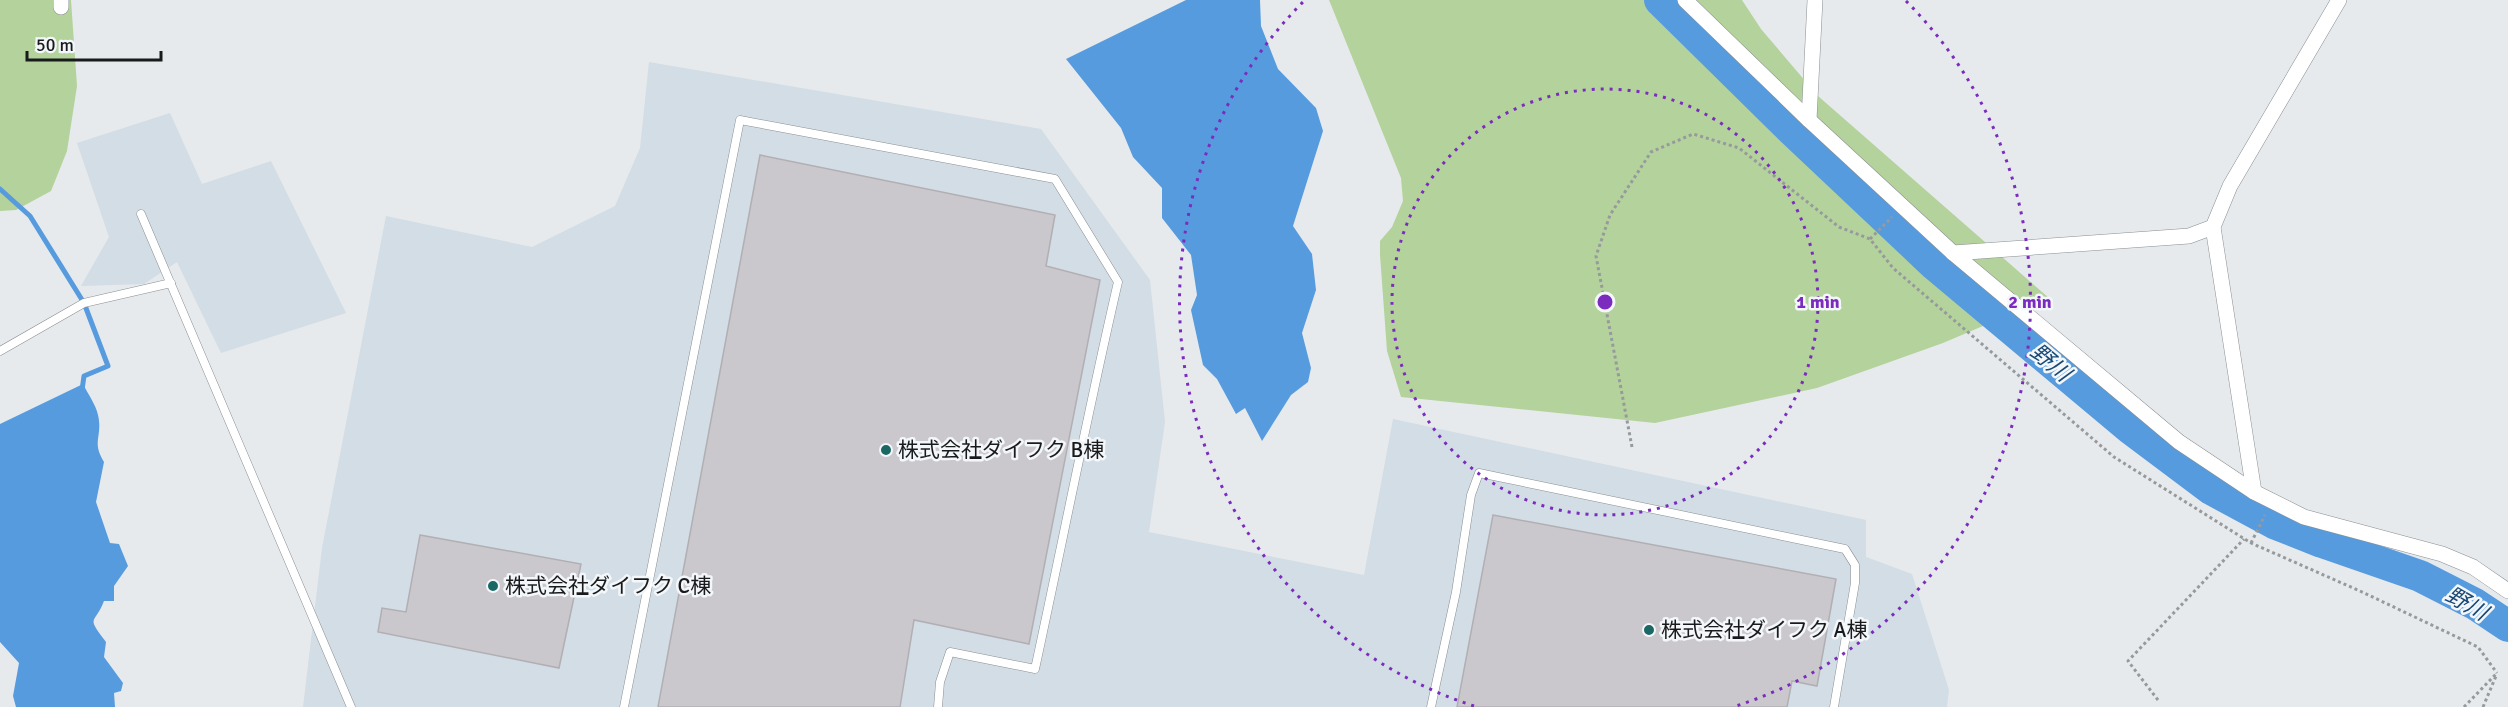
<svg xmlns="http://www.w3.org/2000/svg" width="2508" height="707" viewBox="0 0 2508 707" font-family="Signika,'Noto Sans JP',sans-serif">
<rect width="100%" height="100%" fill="#e6eaed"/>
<g fill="#d2dde5">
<polygon points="649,62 1041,129 1150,280 1165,422 1149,532 1364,575 1393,419 1866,520 1866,557 1912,574 1949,690 1947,707 303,707 322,548 386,216 532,247 615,206 640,148"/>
<polygon points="170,113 202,184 271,161 346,313 221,353 177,262 144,284 81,286 109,237 77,143"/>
</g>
<g fill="#b4d29b">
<polygon points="0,0 71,0 77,86 67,151 51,191 16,210 0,211"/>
<polygon points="1329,0 1742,0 1761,29 1818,96 2049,298 1943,343 1817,388 1655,423 1401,397 1387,351 1380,255 1380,241 1392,227 1403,201 1401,178"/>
</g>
<g fill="#579bdf">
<polygon points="1186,0 1260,0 1261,26 1278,69 1316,108 1323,131 1293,226 1312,254 1316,290 1302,333 1311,368 1308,382 1291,395 1262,441 1245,408 1236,414 1217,379 1203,365 1191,310 1197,295 1191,255 1162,218 1162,188 1133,157 1121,128 1066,59"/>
<path d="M 83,384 C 88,394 96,405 98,415 C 103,437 91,441 104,462 L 96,502 L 110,543 L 119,544 L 128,566 L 114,586 L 114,601 L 104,601 C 95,625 85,615 106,642 L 104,657 L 123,683 L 121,691 L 114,693 L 115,707 L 16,707 L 13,696 L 19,663 L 0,642 L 0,424 Z"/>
</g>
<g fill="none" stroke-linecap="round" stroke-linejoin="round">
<polyline stroke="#579bdf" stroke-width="5" points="0,189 30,216 84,303 108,366 84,376 82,390"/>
<polyline stroke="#579bdf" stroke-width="32" points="1660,0 1792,130 1935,265 2131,429 2211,489 2274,523 2322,542 2420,576 2475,604 2508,626"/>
</g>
<g fill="#cac8cc" stroke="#b1afb3" stroke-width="1.5">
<polygon points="760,155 1055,215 1046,266 1100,280 1029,644 914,620 900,707 658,707"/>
<polygon points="1493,515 1836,579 1817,686 1792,681 1787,707 1457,707"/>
<polygon points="420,535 581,564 559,668 378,632 382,608 406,612"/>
</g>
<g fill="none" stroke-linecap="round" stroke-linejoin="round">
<defs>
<g id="lane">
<polyline points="141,214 351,707"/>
<polyline points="0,351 84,303 171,283"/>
<path d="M 624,707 L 740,120 L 1055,179 L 1118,282 C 1088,411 1063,540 1035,669 L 950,652 L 940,682 L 938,707"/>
<polyline points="1431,707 1456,592 1471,495 1479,473 1845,549 1855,565 1855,583 1834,707"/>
</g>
<g id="street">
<polyline points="1685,0 1809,120 1953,253 2179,442 2254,492 2304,517 2442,554 2473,567 2508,591"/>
<polyline points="61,7 61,0"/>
<polyline points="1809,120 1815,0"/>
<polyline points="1953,253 2189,236 2213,227"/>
<polyline points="2254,492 2213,227 2230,186 2339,0"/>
</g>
</defs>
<use href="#lane" stroke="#8b8f92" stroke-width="9"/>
<use href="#street" stroke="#8b8f92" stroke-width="16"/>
<g stroke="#979a9c" stroke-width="3" stroke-dasharray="3 3" stroke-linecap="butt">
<polyline points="1870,239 1892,217"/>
<polyline points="1632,447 1596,256 1610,215 1651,152 1693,134 1739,148 1839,227 1870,239 1893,268 2114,457 2251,543 2360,591 2478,647 2497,673"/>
<polyline points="2251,543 2265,515"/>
<polyline points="2158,700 2128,661 2244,539"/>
<polyline points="2464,707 2497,673"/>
<polyline points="2483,707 2496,676"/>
</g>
<use href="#lane" stroke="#fff" stroke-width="8"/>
<use href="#street" stroke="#fff" stroke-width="15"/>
</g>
<g fill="none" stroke="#7b2cbf" stroke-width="3" stroke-dasharray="3 6">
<circle cx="1605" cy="302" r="213"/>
<path d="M1474 706A425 425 0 0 1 1304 1M1906 1A425 425 0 0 1 1736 706"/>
</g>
<g fill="#1a6764" stroke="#f3f7fa" stroke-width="2">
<circle cx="886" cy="450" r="6"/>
<circle cx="493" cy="586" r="6"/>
<circle cx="1649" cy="630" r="6"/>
</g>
<g text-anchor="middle" stroke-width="5" stroke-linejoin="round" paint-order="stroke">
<g font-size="21" fill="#191a1b" stroke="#f3f7fa" text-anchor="start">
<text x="898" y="457">株式会社ダイフク B棟</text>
<text x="505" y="593">株式会社ダイフク C棟</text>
<text x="1661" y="637">株式会社ダイフク A棟</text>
</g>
<g font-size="22" font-style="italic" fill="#194976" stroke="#f3f7fa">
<text transform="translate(2051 362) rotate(40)" y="8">野川</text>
<text transform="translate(2467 603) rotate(30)" y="8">野川</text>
</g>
</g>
<circle cx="1605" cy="302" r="9" fill="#7b2cbf" stroke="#f3f7fa" stroke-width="3"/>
<g font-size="18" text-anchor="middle" font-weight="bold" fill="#7b2cbf" stroke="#f3f7fa" stroke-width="5" stroke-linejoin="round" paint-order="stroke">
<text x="1818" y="308">1 min</text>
<text x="2030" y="308">2 min</text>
</g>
<path d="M27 51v9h134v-9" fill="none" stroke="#191a1b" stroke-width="3"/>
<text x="36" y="51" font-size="18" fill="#191a1b" stroke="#f3f7fa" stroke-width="4.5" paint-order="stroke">50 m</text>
</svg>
